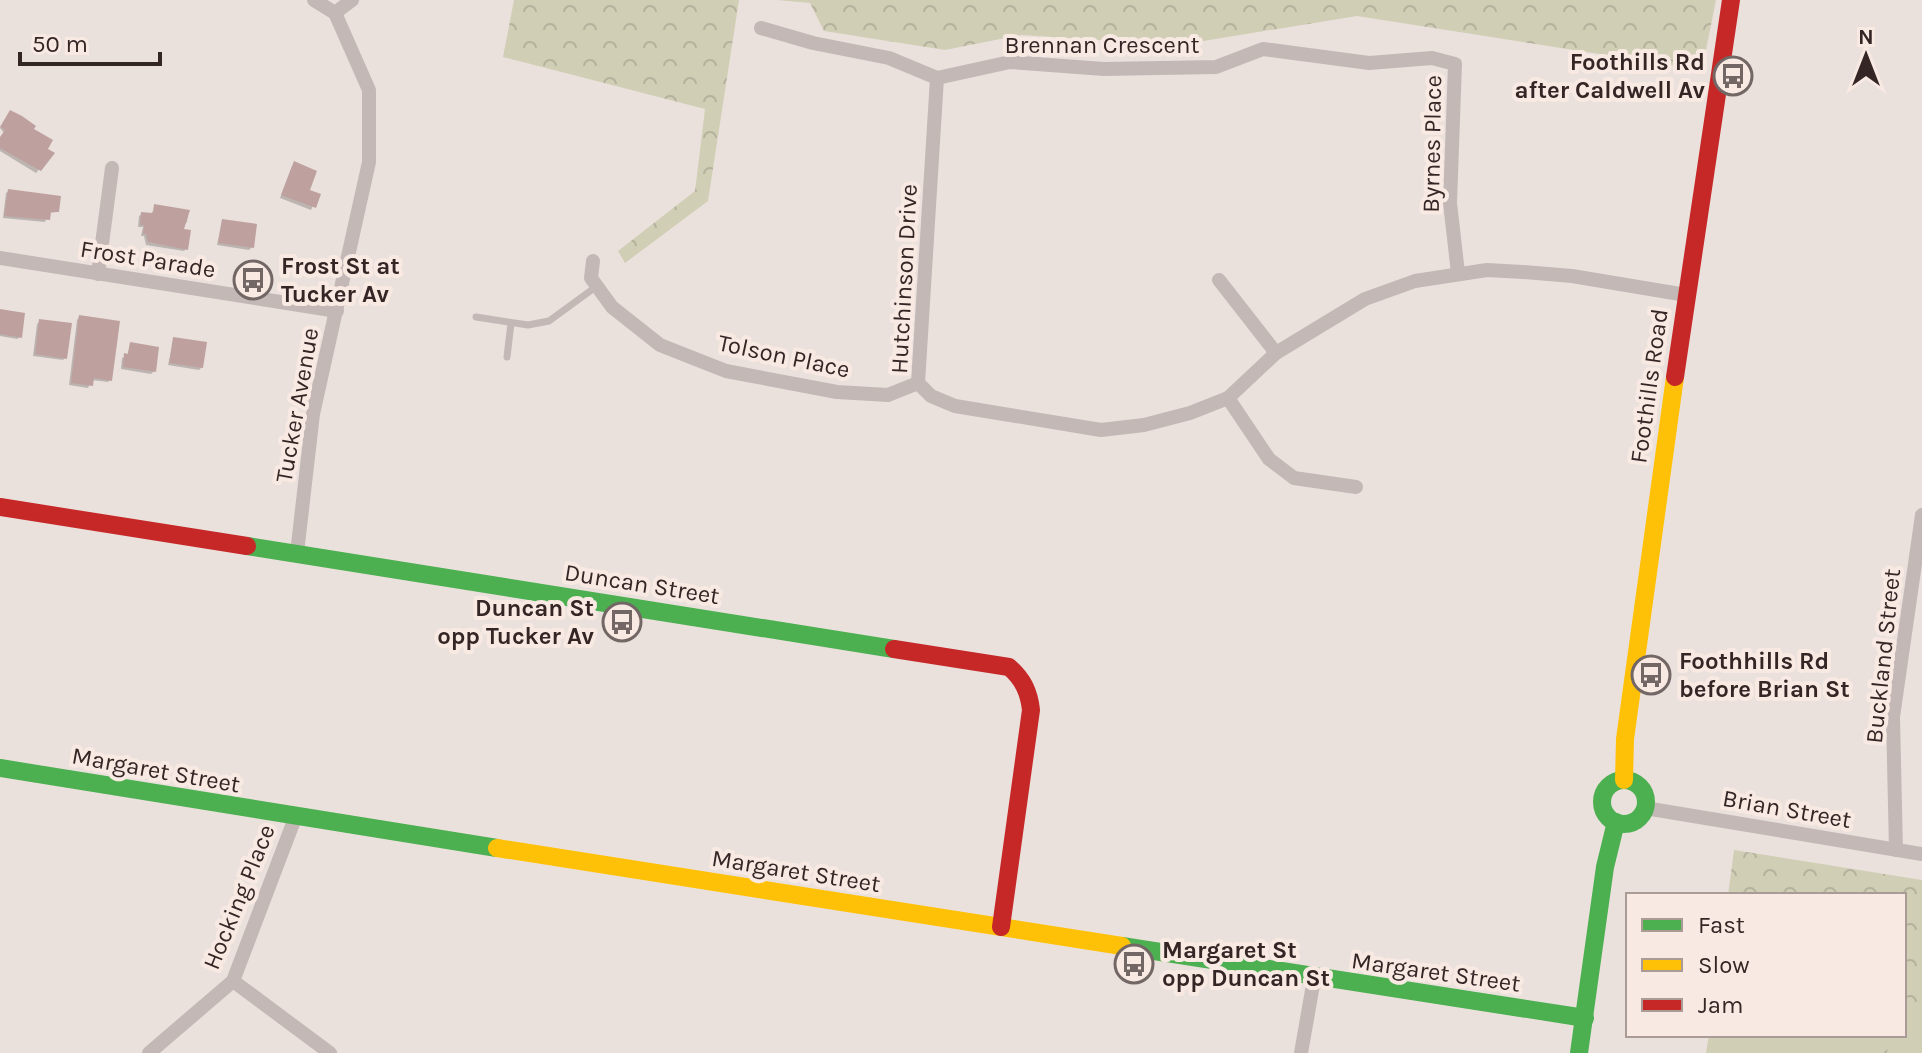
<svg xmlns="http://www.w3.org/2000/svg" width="1922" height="1053" viewBox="0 0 1922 1053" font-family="Karla,sans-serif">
<defs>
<pattern id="forest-crowns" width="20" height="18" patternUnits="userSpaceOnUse" patternTransform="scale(2)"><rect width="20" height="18" fill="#d1ceb6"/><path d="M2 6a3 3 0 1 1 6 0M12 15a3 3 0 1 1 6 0" fill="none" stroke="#b4b19c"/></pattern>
</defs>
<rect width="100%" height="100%" fill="#eae1dd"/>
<g fill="url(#forest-crowns)">
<polygon points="514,0 739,0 708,201 625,263 618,251 695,191 705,109 503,57"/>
<polygon points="777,0 1716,0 1702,70 1357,16 1179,45 1021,35 945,50 824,31 810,3"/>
<polygon points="1734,850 1922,880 1922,1053 1706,1053 1709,1035 1904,1035 1904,895 1728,895"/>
</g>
<g fill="#d1ceb6">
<polygon points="1904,1001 1922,1004 1922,1053 1887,1053 1890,1035 1904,1035"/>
<polygon points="1724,1035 1870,1035 1867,1053 1721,1053"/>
</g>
<g fill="#0003">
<polygon points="8,115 31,130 52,154 36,173 0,151 0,139 4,133 0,128"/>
<polygon points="292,166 308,191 318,195 311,210 280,198"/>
<polygon points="9,191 57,212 49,213 45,222 3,218 6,193"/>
<polygon points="155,206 188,212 187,222 183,225 186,249 184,251 146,245 144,236 141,236 143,227 138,227 139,216 142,214 151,215"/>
<polygon points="222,221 252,247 249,250 217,245"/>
<polygon points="0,311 20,337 17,339 0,336"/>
<polygon points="79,317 110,380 108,382 92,380 88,388 69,385 77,320"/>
<polygon points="40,321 65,358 63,360 33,356 37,324"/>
<polygon points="174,339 202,367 199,370 168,365"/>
<polygon points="130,344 154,371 151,374 121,369 122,358 127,356"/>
</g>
<g fill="#bea19f">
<polygon points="10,110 22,116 36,126 34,129 53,140 48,149 55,153 41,171 0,148 0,137 5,130 0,127"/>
<polygon points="294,161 317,171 310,190 321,194 316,208 281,195"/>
<polygon points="8,189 61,196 59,212 51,212 50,220 4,216"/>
<polygon points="154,204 190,210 184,229 191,230 188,250 148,242 146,234 143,234 144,225 140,225 141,212 153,213"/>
<polygon points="222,219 257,224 254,248 218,243"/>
<polygon points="0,309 25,313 22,338 0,334"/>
<polygon points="79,315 120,321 112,381 94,378 93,386 71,383"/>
<polygon points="39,319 72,323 67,359 35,354"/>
<polygon points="173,337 207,342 203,368 169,363"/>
<polygon points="130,342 159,347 156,372 123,367 124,353 128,354"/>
</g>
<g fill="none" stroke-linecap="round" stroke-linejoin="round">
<g stroke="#c3b8b6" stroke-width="7">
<polyline points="476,317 528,325 549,321 597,286"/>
<polyline points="507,357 511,323"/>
</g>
<g stroke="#c3b8b6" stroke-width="14">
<polyline points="335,13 352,0"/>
<polyline points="761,28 813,43 889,58 937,78"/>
<polyline points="937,78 918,383 931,396 955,406 1101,430 1144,425 1190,413 1228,398 1276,353 1365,299 1415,281 1487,270 1523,272 1572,276 1686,295"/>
<polyline points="937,78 1010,62 1104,69 1216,67 1263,49 1369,63 1432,58 1455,64 1450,203 1458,273"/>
<polyline points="0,258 337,311"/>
<polyline points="593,261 591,278 612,307 660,345 726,371 837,392 888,395 918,383"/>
<polyline points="98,274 112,168"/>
<polyline points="1219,280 1276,353"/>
<polyline points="1228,398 1269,459 1294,478 1356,487"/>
<polyline points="297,553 313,414 369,162 369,90 335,13 314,0"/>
<polyline points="1645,808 1922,854"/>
<polyline points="1896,850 1893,717 1922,515"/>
<polyline points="233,981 330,1053"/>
<polyline points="149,1053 233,981 295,818"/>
<polyline points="1301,1053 1314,979"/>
</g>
<g stroke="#4caf50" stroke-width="18">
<polyline points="247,546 894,649"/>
<polyline points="0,768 497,848"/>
<circle cx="1624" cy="802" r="22"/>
<polyline points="1122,946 1585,1018"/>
<polyline points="1579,1053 1605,867 1616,822"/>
</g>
<g stroke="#ffc107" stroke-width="18">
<polyline points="1624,780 1625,739 1675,377"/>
<polyline points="497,848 1122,946"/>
</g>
<g stroke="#c62828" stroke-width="18">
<polyline points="1675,377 1731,0"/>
<polyline points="0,507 247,546"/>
<path d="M 894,649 L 1009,667 C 1023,679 1029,692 1031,710 L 1001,927"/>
</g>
</g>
<defs>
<symbol id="bus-ring" viewBox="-11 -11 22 22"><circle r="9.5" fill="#f9e9e3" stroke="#736765" stroke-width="1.5"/><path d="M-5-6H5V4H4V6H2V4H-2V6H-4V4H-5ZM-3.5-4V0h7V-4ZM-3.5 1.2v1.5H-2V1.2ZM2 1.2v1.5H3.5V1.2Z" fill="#736765"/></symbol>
</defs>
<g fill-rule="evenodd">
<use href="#bus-ring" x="1711" y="54" width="44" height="44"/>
<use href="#bus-ring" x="231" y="258" width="44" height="44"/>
<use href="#bus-ring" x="600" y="600" width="44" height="44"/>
<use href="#bus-ring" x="1629" y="653" width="44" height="44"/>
<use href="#bus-ring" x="1112" y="942" width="44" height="44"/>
</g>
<g text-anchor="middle" stroke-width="8" stroke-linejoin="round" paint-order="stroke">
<g font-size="24" fill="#332625" stroke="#f9e9e3">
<text x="1102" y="53">Brennan Crescent</text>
<text transform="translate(1432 144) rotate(-89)" y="8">Byrnes Place</text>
<text transform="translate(148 259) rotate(9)" y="8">Frost Parade</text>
<text transform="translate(904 279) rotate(-87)" y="8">Hutchinson Drive</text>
<text transform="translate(784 356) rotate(12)" y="8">Tolson Place</text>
<text transform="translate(1649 386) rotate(-82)" y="8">Foothills Road</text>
<text transform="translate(297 405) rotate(-80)" y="8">Tucker Avenue</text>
<text transform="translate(642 584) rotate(9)" y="8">Duncan Street</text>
<text transform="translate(1883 656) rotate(-84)" y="8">Buckland Street</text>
<text transform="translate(156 770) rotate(10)" y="8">Margaret Street</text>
<text transform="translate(1787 809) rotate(10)" y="8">Brian Street</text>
<text transform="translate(796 871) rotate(9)" y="8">Margaret Street</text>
<text transform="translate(239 897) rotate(-68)" y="8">Hocking Place</text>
<text transform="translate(1436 972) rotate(8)" y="8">Margaret Street</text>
</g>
<g font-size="24" font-weight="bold" fill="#332625" stroke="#f9e9e3" text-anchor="start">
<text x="1705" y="70" text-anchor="end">Foothills Rd<tspan x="1705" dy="28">after Caldwell Av</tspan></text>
<text x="281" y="274">Frost St at<tspan x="281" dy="28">Tucker Av</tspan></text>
<text x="594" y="616" text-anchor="end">Duncan St<tspan x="594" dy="28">opp Tucker Av</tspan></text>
<text x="1679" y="669">Foothhills Rd<tspan x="1679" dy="28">before Brian St</tspan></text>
<text x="1162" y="958">Margaret St<tspan x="1162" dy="28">opp Duncan St</tspan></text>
</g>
</g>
<rect x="1626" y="893" width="280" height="144" fill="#f9e9e3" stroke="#aa9b97" stroke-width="2"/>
<rect x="1642" y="919" width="40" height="12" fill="#4caf50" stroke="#aa9b97" stroke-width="2"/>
<text x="1698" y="933" font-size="24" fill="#332625">Fast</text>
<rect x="1642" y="959" width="40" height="12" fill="#ffc107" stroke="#aa9b97" stroke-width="2"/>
<text x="1698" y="973" font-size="24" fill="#332625">Slow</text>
<rect x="1642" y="999" width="40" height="12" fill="#c62828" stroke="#aa9b97" stroke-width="2"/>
<text x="1698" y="1013" font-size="24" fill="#332625">Jam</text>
<g transform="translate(1866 56)" stroke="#f9e9e3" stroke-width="6" paint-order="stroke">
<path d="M0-6L14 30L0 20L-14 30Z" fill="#332625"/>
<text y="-12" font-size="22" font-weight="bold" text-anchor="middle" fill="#332625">N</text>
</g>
<path d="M20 52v12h140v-12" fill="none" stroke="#332625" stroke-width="4"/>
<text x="32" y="52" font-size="24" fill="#332625" stroke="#f9e9e3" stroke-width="6" paint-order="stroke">50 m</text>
</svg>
